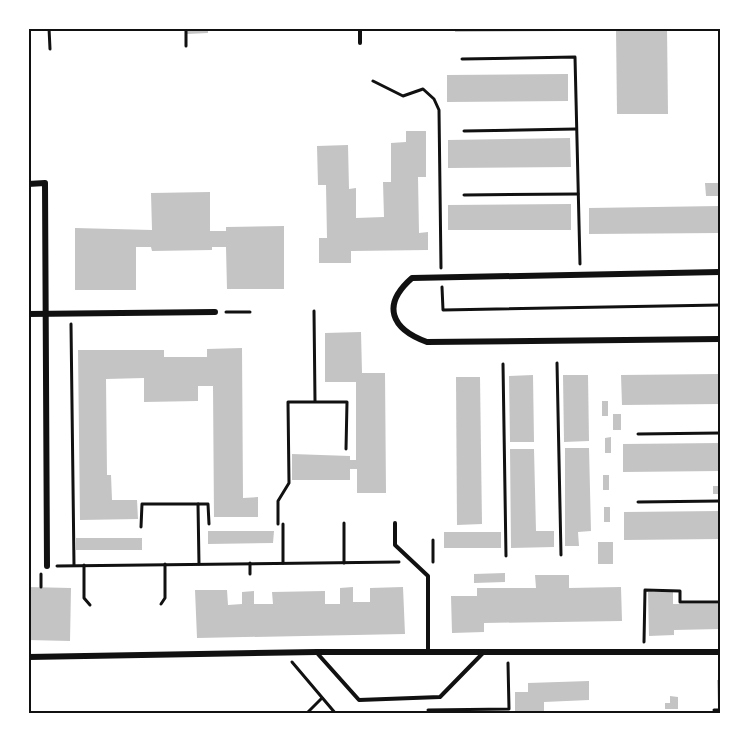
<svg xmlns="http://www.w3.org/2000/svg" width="749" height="742" viewBox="0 0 749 742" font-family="Overpass,sans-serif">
<rect width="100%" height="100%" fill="#fff"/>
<g fill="#c4c4c4">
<polygon points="187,28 208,28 208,33 187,34"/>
<polygon points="455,28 566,28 566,31 455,32"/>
<polygon points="616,28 667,28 668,114 617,114"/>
<polygon points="568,74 568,101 447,102 447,75"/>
<polygon points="406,131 426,131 426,177 418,177 419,233 428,232 428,250 351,251 351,263 319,263 319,238 327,238 326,185 318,185 317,146 348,145 349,189 356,188 356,218 384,217 383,182 391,182 391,143 406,142"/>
<polygon points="570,138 571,167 448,168 448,140"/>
<polygon points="705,183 720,183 720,196 706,196"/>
<polygon points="210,192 210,231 226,231 226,227 284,226 284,289 227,289 226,247 212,247 212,250 152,251 151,247 136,247 136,290 75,290 75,228 152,230 151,193"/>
<polygon points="571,204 571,230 448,230 448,205"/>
<polygon points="720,206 720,233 589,234 589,208"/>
<polygon points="361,332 362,373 385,373 386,493 357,493 357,469 350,469 350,480 292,480 292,454 350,456 350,460 356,460 356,382 325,382 325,333"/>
<polygon points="242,348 243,498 258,497 258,517 214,517 213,386 198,386 198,401 144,402 144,378 106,379 107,475 111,475 112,500 137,500 138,519 80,520 78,350 164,350 164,357 207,357 207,349"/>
<polygon points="720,374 720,404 622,405 621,375"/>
<polygon points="533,375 534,442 510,442 509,376"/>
<polygon points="563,375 588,375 589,441 564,442"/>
<polygon points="456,377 480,377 482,524 457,525"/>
<rect x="602" y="401" width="6" height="15"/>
<rect x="613" y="414" width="8" height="16"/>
<polygon points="611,437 611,453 605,453 605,438"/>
<polygon points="720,443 720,471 623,472 623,444"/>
<polygon points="565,448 589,448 591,531 578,532 579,546 565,546"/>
<polygon points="510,449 534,449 536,531 554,531 554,547 511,548"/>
<rect x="603" y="475" width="6" height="15"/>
<rect x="713" y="486" width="7" height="8"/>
<rect x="604" y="507" width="6" height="15"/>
<polygon points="720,511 720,539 624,540 624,512"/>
<polygon points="208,531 274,531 273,543 208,544"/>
<rect x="444" y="532" width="57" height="16"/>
<rect x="76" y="538" width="66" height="12"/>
<rect x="598" y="542" width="15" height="22"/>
<polygon points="505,573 505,582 474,583 474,574"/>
<polygon points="535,575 569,575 569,588 621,587 622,621 484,623 484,632 452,633 451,596 477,596 477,588 536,588"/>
<polygon points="28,587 71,588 70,641 28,640"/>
<polygon points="353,587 353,602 370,602 370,588 403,587 405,634 197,638 195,590 227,590 228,605 242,604 242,592 254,591 254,604 273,604 272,592 325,591 325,604 340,604 340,588"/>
<polygon points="648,592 673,592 673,604 720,604 720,629 674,630 674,635 649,636"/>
<polygon points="717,680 720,680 720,705 718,706"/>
<polygon points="589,681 589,700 544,702 544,714 515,714 515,692 528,692 528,683"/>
<polygon points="670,696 678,697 678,709 665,709 665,703 670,703"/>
</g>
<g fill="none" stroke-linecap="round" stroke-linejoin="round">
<g stroke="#111" stroke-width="3">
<polyline points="49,28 50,49"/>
<polyline points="186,28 186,46"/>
<polyline points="462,59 575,57 580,264"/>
<polyline points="373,81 403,96 423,89 434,99 439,110 441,268"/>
<polyline points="464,131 576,129"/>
<polyline points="464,195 578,194"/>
<polyline points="442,287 443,310 720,305"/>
<polyline points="314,311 315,401"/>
<polyline points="226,312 250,312"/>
<polyline points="71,324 74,565"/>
<polyline points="557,363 561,555"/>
<polyline points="503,364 506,556"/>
<polyline points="638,434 720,433"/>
<polyline points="638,502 720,501"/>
<polyline points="198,504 199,564"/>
<polyline points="278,524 278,501 289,483 288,402 347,402 346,449"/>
<polyline points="283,524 283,563"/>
<polyline points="141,527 142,504 208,504 209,524"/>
<polyline points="433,540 433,562"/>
<polyline points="250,563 250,574"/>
<polyline points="344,563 344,523"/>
<polyline points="84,565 84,598 90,605"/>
<polyline points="57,566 399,562"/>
<polyline points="41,574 41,587"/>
<polyline points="161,604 165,598 165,564"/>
<polyline points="644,642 645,590 680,591 680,602 720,602"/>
<polyline points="292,662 336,714"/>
<polyline points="428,710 509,709 508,663"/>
<polyline points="714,710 720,710"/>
<polyline points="306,714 322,698"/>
</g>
<g stroke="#111" stroke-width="4">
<polyline points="360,28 360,43"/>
<polyline points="395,523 395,545 428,576 428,653"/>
<polyline points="317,653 359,700 440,697 483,653"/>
</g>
<g stroke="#111" stroke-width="6">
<polyline points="28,184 45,183 47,566"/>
<path d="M 720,272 L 412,278 C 381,305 391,329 427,342 L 720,339"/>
<polyline points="28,314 215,312"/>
<polyline points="28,657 317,652 720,652"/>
</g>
</g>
<rect width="749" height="742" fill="none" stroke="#ffffff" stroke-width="60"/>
<rect x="30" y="30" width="689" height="682" fill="none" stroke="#111" stroke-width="2"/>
</svg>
